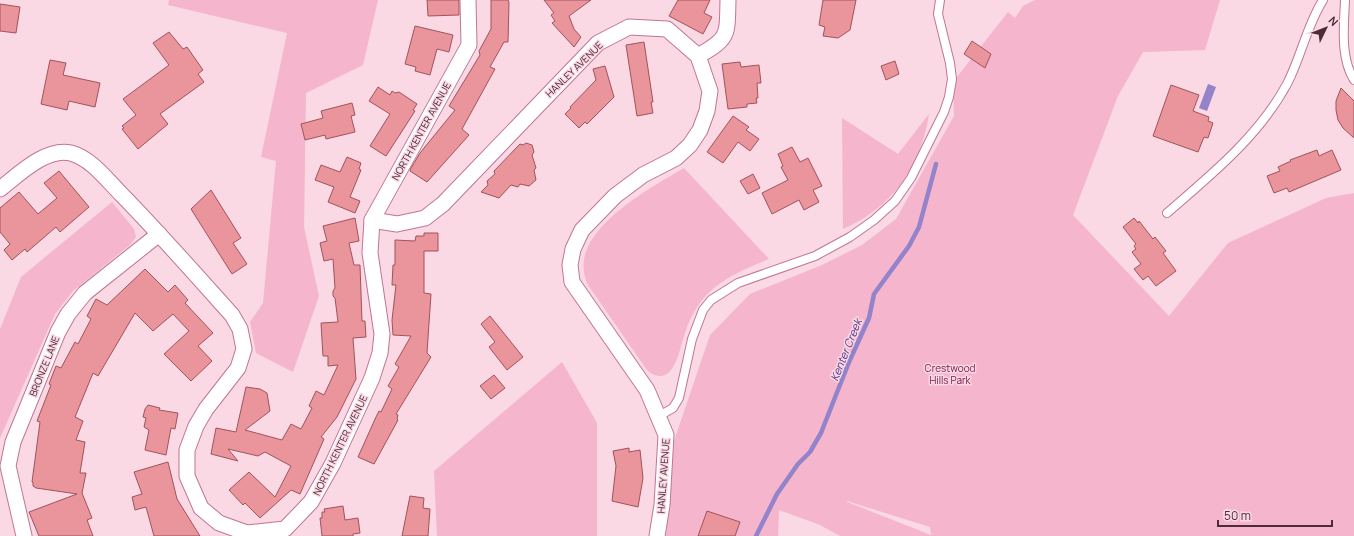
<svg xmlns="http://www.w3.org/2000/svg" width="1354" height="536" viewBox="0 0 1354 536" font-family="Manrope,sans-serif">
<rect width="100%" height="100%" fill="#fad8e4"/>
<g fill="#f4b5cd" fill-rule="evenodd">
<polygon points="169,0 378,0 363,65 306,93 304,227 319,296 293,372 256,353 250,322 263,303 276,161 261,157 287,33 168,5"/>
<path d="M 1035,0 L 1220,0 L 1205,50 L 1143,52 L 1118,96 L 1073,215 L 1169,316 L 1228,243 L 1326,198 L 1354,193 L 1354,536 L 840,536 L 820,525 L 779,510 L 778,536 L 666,536 L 674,441 L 710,335 L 750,294 L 822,265 L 862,245 L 896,219 L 954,116 L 953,82 L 1008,12 L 1015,18 L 1023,6 ZM 847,501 L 930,527 L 931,535 L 847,502 Z"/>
<path d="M 929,114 C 921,166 892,208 843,229 L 842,118 L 898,154 Z"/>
<path d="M 684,168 L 769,259 C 728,276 700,288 685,333 C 681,344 678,362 671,370 C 664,379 654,377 647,370 L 588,285 C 563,234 649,189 684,168 Z"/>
<polygon points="112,202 134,229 136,237 130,245 73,291 55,314 0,438 0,329 21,277"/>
<polygon points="562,362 597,423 597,536 437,536 434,471"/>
</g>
<polygon fill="#9383ca" points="1208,84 1216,87 1207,111 1199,108"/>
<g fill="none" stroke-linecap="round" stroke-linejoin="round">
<polyline stroke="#9383ca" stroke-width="4.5" points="756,536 777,494 798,464 810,452 821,433 849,362 869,318 874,294 909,246 919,227 936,164"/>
</g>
<g fill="#ea949c" stroke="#a1535c">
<polygon points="427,0 459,0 459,15 428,16"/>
<polygon points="491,0 508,0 509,2 508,42 504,42 490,67 495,69 462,129 469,135 427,182 410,171 411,168 420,153 455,110 449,106 480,55 479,51 491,29"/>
<polygon points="544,0 591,0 569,16 574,29 581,37 574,47 552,23 555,21 551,15 554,13"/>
<polygon points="678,0 710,0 704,13 712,17 703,34 669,16"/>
<polygon points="823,0 856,0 850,30 838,38 823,36 825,27 819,25"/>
<polygon points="0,4 20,7 16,33 0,31"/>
<polygon points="415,26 453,35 449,52 437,49 430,75 415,71 416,67 405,64"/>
<polygon points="169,32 183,49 187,47 203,70 198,74 204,82 160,114 168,124 138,149 122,129 124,128 122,126 136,115 123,99 169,65 153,43"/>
<polygon points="972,41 991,54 985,68 964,54"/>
<polygon points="644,42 653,102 651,102 653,113 637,116 626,45"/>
<polygon points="50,60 66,63 63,75 100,83 95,107 69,101 67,110 41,104"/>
<polygon points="895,61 899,74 886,80 881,66"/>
<polygon points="740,62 741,67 759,65 761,83 757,83 758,98 756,98 757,103 747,104 747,107 728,109 722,64"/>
<polygon points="605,66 614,97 587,124 585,122 579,128 565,114 571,108 570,107 596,80 593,69"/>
<polygon points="1171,85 1199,95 1193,111 1209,117 1208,121 1213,123 1208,138 1204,137 1198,152 1153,136"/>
<polygon points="378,87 390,95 392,91 395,93 399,92 417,104 413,110 415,111 386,156 370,146 390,114 369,101"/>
<polygon points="1341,88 1354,101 1354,138 1343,128 1338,120 1336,110 1336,101"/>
<polygon points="352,103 355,115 351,116 355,132 326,139 325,135 305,140 301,124 323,118 321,111"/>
<polygon points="733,116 749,127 746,130 759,139 750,151 738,142 723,163 707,152"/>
<polygon points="526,143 532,145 534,152 532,155 536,168 534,170 536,180 529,186 520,184 518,187 511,185 499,198 481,192 488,185 487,181 495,174 494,171 520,144 523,145"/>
<polygon points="792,147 800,162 808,158 822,186 813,190 819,202 804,210 799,200 772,214 762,193 788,180 781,167 783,166 778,154"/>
<polygon points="1317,150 1319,156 1332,150 1341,170 1289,192 1287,188 1274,193 1267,176 1280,171 1278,167 1291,161 1290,160"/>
<polygon points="347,157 361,163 359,169 361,170 350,197 360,201 355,213 328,202 334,187 315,180 321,165 340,172"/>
<polygon points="59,171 89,207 60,232 56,227 27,252 25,249 12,260 4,250 10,244 0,232 0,208 19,192 38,214 57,198 44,183"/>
<polygon points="753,174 760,188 748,194 740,181"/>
<polygon points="211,190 241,238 233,243 247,264 232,274 191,209"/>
<polygon points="355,218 359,241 349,243 354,265 360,265 362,321 365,321 366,337 353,338 356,379 337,417 321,437 324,439 300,494 291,490 260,518 245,503 243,505 229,490 249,472 275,497 291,466 265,452 258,456 228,449 238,461 211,454 216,428 236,432 246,387 260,389 267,393 270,411 245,430 282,440 291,424 301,429 312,408 309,406 316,391 324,395 338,365 328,366 328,356 323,356 321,323 338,322 335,298 333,296 333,291 335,288 333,259 324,261 320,243 327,241 323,226"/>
<polygon points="1134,218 1138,223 1139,221 1153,239 1155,237 1166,251 1163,253 1176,271 1156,286 1148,276 1143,280 1134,269 1141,264 1132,252 1136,249 1134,246 1136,244 1123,227"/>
<polygon points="424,233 438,233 438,251 424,251 424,293 431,294 427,353 431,357 396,414 398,415 397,419 398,420 374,464 358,457 376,417 379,411 381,412 392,389 388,386 399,367 395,364 411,336 393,335 392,320 396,285 392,285 393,265 395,265 395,240 415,241 416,236 424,236"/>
<polygon points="145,269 168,292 175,285 188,300 185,303 213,333 198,346 212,361 191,381 164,354 189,331 173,314 153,331 135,313 98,376 93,373 75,417 83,421 76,440 85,442 80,473 86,473 82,493 92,518 87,520 93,536 39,536 29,512 77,494 36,488 33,486 33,482 32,482 40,422 37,421 51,385 49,384 56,366 61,368 75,342 78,344 91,319 87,316 96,299 107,305"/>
<polygon points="490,316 523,357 507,370 489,347 495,342 481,324"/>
<polygon points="494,375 505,388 491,399 480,386"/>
<polygon points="148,405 160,408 159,410 178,413 175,429 171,428 166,455 145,450 149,430 144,427 146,418 143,417 145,409"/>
<polygon points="629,448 629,452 640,450 643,478 638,507 612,501 616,466 613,451"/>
<polygon points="168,462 177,499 200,536 154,536 146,507 135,510 132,497 142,494 134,472"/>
<polygon points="410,496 424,498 423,508 430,509 428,536 402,536"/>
<polygon points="343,506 345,520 358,518 360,533 353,534 353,536 322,536 320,518 322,518 322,512 325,512 324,509"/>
<polygon points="707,511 740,522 735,536 698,536"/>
</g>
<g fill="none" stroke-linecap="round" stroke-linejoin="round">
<defs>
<g id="lane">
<path d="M 1345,0 C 1344,26 1340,57 1354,80"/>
<path d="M 1167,213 C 1211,175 1259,136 1287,84 C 1301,57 1307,25 1323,0"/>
<polyline points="659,416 673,408 679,398 692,339 703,310 711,300 738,283 815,256 850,237 874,220 895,201 911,178 944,112 949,97 952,79 950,63 938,14 940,0"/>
</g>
<g id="street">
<path d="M 698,56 C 730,38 727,35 728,0"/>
<path d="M 0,189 C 18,175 46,147 71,153 C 92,159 107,180 122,195 C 160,234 196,275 232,315 L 240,329 L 244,349 L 238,368 L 206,409 L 196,426 L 187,450 L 187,476 L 201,508 L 219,523 L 247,533 L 285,529 L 311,502 L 333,463 L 372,378 L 380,353 L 382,334 L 370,253 L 372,220 L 469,45 L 468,0"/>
<polyline points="372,220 397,224 425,218 443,204 598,43 629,27 667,29 698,56 710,91 707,111 700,130 690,145 676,158 643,175 615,196 582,230 573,249 570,265 572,282 647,390 666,435 662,505 657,536"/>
<polyline points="24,536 8,466 13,442 58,332 68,314 85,293 159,234"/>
</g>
</defs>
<use href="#lane" stroke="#c17595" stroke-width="10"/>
<use href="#street" stroke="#c17595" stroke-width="17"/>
<use href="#lane" stroke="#fff" stroke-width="8"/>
<use href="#street" stroke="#fff" stroke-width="15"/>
</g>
<g text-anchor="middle" stroke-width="3" stroke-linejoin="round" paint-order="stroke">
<g font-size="10" fill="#4c2c39" stroke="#fad8e4">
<text transform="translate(574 69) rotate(-44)" y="4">HANLEY AVENUE</text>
<text transform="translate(421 131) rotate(-61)" y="4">NORTH KENTER AVENUE</text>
<text transform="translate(44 366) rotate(-68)" y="4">BRONZE LANE</text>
<text transform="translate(340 445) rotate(-64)" y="4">NORTH KENTER AVENUE</text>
<text transform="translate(663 476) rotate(-86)" y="4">HANLEY AVENUE</text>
</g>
<g font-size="10" fill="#731346" stroke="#fad8e4">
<text x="950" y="372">Crestwood<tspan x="950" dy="12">Hills Park</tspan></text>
</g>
<g font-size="11" font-style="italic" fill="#4f3489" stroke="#fad8e4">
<text transform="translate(846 350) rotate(-68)" y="4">Kenter Creek</text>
</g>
</g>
<g transform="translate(1326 28) rotate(47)" stroke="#fad8e4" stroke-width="3" paint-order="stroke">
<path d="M0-3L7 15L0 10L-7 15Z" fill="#4c2c39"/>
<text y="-6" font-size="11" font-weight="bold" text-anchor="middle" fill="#4c2c39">N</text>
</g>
<path d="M1218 520v6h114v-6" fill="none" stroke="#4c2c39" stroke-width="2"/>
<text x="1224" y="520" font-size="12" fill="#4c2c39" stroke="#fad8e4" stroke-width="3" paint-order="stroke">50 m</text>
</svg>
